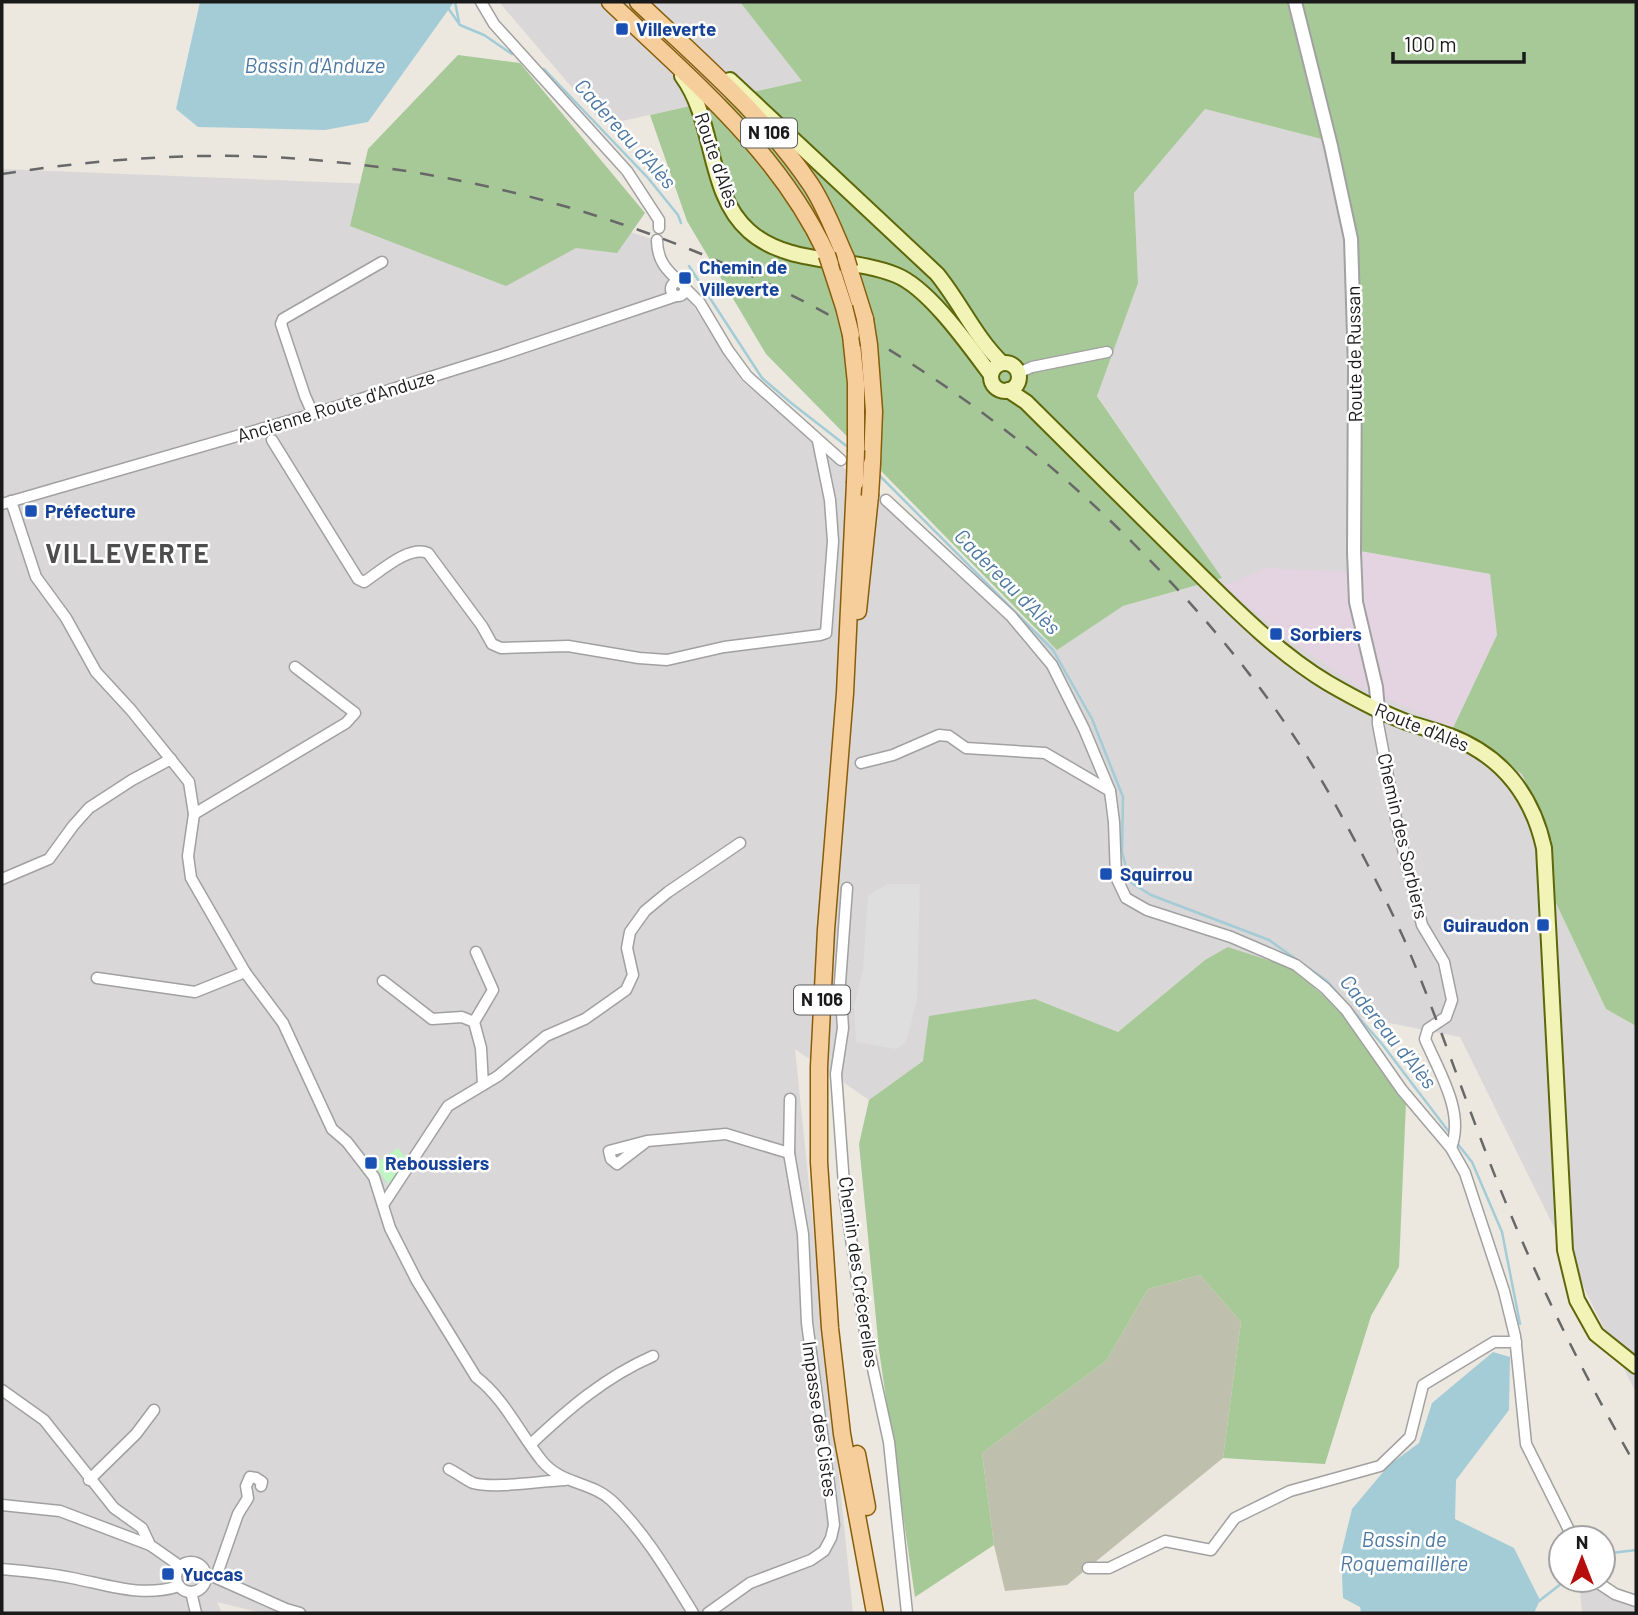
<svg xmlns="http://www.w3.org/2000/svg" width="1638" height="1615" viewBox="0 0 1638 1615" font-family="Barlow,sans-serif">
<rect width="100%" height="100%" fill="#ece8e0"/>
<g fill="#d9d7d7">
<polygon points="499,2 740,2 803,81 604,125"/>
<polygon points="1205,109 1337,143 1357,237 1361,488 1360,550 1453,728 1522,774 1552,841 1547,884 1606,1009 1636,1026 1636,1393 1460,1037 1344,1014 1205,960 1118,1032 1035,999 923,1061 869,1100 795,1049 853,1613 261,1613 217,1602 222,1613 2,1613 2,169 449,187 592,220 649,238 742,381 1057,649 1123,606 1222,578 1097,395 1138,283 1134,193"/>
<polygon points="1579,1580 1636,1603 1636,1613 1582,1613"/>
</g>
<polygon fill="#e4d3e1" points="1360,551 1490,574 1497,635 1453,728 1357,686 1286,638 1225,586 1265,568 1352,572"/>
<polygon fill="#bfbfad" points="1200,1275 1241,1322 1223,1458 1067,1585 1005,1591 994,1545 982,1453 1106,1361 1148,1289"/>
<g fill="#a6c997">
<polygon points="740,2 1636,2 1636,1026 1606,1009 1547,884 1552,841 1522,774 1453,728 1497,635 1490,574 1360,551 1361,488 1357,237 1337,143 1205,109 1134,193 1138,283 1097,396 1222,578 1123,606 1057,650 766,354 687,221 650,115 802,81"/>
<polygon points="458,55 520,63 645,213 617,253 576,248 506,286 350,226 368,149"/>
<polygon points="1228,947 1292,968 1344,1014 1406,1102 1399,1267 1371,1316 1325,1464 1223,1458 1241,1322 1200,1275 1148,1289 1106,1361 982,1453 994,1545 915,1597 879,1350 859,1144 869,1100 923,1061 929,1016 1035,999 1118,1032 1205,960"/>
</g>
<polygon fill="#bef5c2" points="398,1148 409,1162 388,1184 374,1164"/>
<polygon fill="#dedede" points="888,884 920,884 917,1000 906,1043 896,1049 856,1042 854,1006 863,969 868,895"/>
<g fill="#a3ccd7">
<polygon points="200,2 454,2 368,122 325,130 198,127 176,109"/>
<polygon points="1493,1352 1510,1357 1509,1410 1456,1480 1455,1519 1514,1548 1540,1600 1534,1613 1361,1613 1360,1607 1343,1598 1341,1554 1352,1509 1389,1465 1419,1443 1432,1403"/>
</g>
<g fill="none" stroke-linecap="round" stroke-linejoin="round">
<g stroke="#a3ccd7" stroke-width="2.5">
<polyline points="455,2 459,22"/>
<polyline points="448,8 460,25 484,35 512,54"/>
<polyline points="544,69 648,178 678,215 681,223"/>
<polyline points="689,266 762,378 790,402 849,448"/>
<polyline points="877,473 1053,650 1092,719 1123,797 1122,852 1130,882 1151,895 1269,940 1327,981 1382,1044 1449,1132"/>
<polyline points="1457,1143 1472,1162 1502,1232 1520,1324"/>
<polyline points="1603,1554 1636,1550"/>
<polyline points="1539,1601 1566,1580"/>
</g>
<defs>
<g id="minor">
<polyline points="481,2 494,24 627,171 659,220 659,228"/>
<path d="M 657,240 C 657,260 666,270 681,283"/>
<circle cx="678" cy="289" r="7"/>
<polyline points="685,288 700,303 728,350 747,376 841,460"/>
<polyline points="1018,373 1032,367 1107,352"/>
<polyline points="313,414 305,396 281,324 283,319 382,262"/>
<path d="M 272,440 L 358,579 L 364,582 C 381,571 409,545 428,553 L 482,626 L 492,644 L 501,648 L 568,646 L 639,658 L 667,660 L 724,647 L 820,635 L 826,633 L 833,541 L 830,500 L 818,441"/>
<polyline points="886,500 1011,616 1052,665 1084,729 1110,791 1114,822 1116,877 1126,898 1147,910 1231,937 1296,965 1325,988 1346,1010 1402,1090 1451,1148 1465,1173 1504,1291 1515,1336 1526,1444 1573,1538"/>
<path d="M 11,501 L 36,577 L 66,618 L 96,672 L 131,710 L 189,782 L 194,814 L 188,856 L 191,878 L 245,972 L 283,1023 L 332,1129 L 347,1142 L 374,1177 L 390,1228 L 417,1281 L 476,1377 C 504,1398 520,1434 542,1461 C 562,1485 590,1481 611,1500 C 645,1532 669,1574 693,1613"/>
<polyline points="2,504 313,414 501,355 676,296"/>
<path d="M 1378,710 L 1378,724 L 1398,829 L 1422,925 L 1444,962 L 1452,1000 L 1446,1017 L 1428,1029 L 1425,1039 C 1439,1072 1465,1112 1451,1148"/>
<polyline points="861,763 893,755 939,735 949,736 966,748 1045,753 1110,791"/>
<polyline points="194,814 346,723 355,713 295,667"/>
<polyline points="2,879 49,859 73,826 89,808 132,780 171,759"/>
<polyline points="847,888 840,983 843,1028 836,1074 845,1198 865,1332 889,1442 907,1613"/>
<polyline points="97,978 195,992 245,972"/>
<polyline points="383,981 432,1019 462,1017 474,1022 481,1048 483,1085"/>
<polyline points="474,1022 493,990 476,952"/>
<polyline points="647,1141 617,1164 611,1159 609,1151 647,1141 726,1134 789,1153 803,1234 807,1323 829,1484 834,1525 831,1538 824,1551 811,1560 750,1583 708,1613"/>
<polyline points="789,1153 790,1099"/>
<polyline points="383,1205 448,1106 498,1076 546,1036 585,1019 626,990 633,975 627,948 630,932 645,911 668,892 740,843"/>
<polyline points="2,1390 44,1420 114,1508 142,1528 150,1545 180,1566"/>
<path d="M 531,1444 C 568,1409 605,1377 653,1356"/>
<path d="M 449,1469 C 457,1473 466,1480 473,1483 C 494,1489 541,1481 565,1480"/>
<polyline points="89,1480 136,1434 154,1410"/>
<polyline points="2,1505 60,1511 150,1545"/>
<circle cx="191" cy="1577" r="15"/>
<polyline points="1088,1568 1109,1568 1165,1541 1211,1550 1235,1518 1290,1491 1380,1466 1410,1437 1423,1385 1494,1342 1516,1342"/>
<path d="M 2,1569 C 25,1571 49,1573 72,1578 C 108,1585 142,1598 179,1586"/>
<polyline points="206,1575 212,1576 286,1609 300,1613"/>
<polyline points="216,1577 238,1514 248,1498 246,1486 250,1477 256,1478 262,1482 261,1486"/>
<polyline points="1594,1580 1615,1594 1636,1601"/>
<polyline points="191,1592 196,1613"/>
</g>
<polyline id="tertiary" points="1295,2 1331,146 1351,239 1355,367 1354,552 1356,602 1376,687 1378,710"/>
<g id="secondary">
<path d="M 682,76 C 716,122 706,193 749,231 C 788,266 850,256 896,275 C 929,288 970,347 991,375"/>
<path d="M 730,80 L 937,274 C 960,302 975,337 1002,363"/>
<circle cx="1005" cy="377" r="14"/>
<path d="M 1008,390 L 1026,402 C 1078,453 1129,504 1180,555 C 1226,600 1273,650 1328,683 C 1354,698 1381,713 1409,723 C 1422,727 1436,731 1450,736 C 1502,756 1532,794 1544,848 L 1565,1250 L 1577,1300 L 1596,1334 L 1636,1366"/>
</g>
<g id="primary">
<path d="M 610,2 C 691,80 779,151 827,255"/>
<path d="M 638,2 C 698,59 765,116 811,185 C 826,208 835,234 846,258"/>
<polyline points="830,264 844,307"/>
<polyline points="849,268 865,319"/>
<polyline points="851,335 856,383 856,450"/>
<polyline points="869,345 874,411 872,463"/>
<polyline points="855,483 845,693 826,930 819,1067 819,1162 830,1328 842,1434 875,1613"/>
<polyline points="858,611 870,496"/>
<polyline points="857,1454 867,1507"/>
</g>
</defs>
<use href="#minor" stroke="#a1a1a1" stroke-width="13"/>
<use href="#tertiary" stroke="#a1a1a1" stroke-width="16"/>
<use href="#secondary" stroke="#5e680b" stroke-width="18"/>
<use href="#primary" stroke="#885d09" stroke-width="19"/>
<use href="#minor" stroke="#fff" stroke-width="10"/>
<use href="#tertiary" stroke="#fff" stroke-width="12"/>
<use href="#secondary" stroke="#f1f4b6" stroke-width="14"/>
<use href="#primary" stroke="#f5ce9c" stroke-width="16"/>
<path stroke="#686868" stroke-width="2.5" stroke-dasharray="14 14" stroke-linecap="butt" d="M 2,174 C 100,159 202,151 301,159 C 614,182 910,319 1132,542 C 1208,618 1277,701 1330,795 C 1356,842 1382,890 1404,939 C 1442,1028 1471,1119 1508,1208 C 1545,1297 1588,1383 1636,1466"/>
<defs>
<g id="primary-bridge">
<polyline points="827,255 830,264"/>
<polyline points="846,258 849,268"/>
<polyline points="844,307 851,335"/>
<polyline points="865,319 869,345"/>
<polyline points="855,483 856,450"/>
<polyline points="870,496 872,463"/>
</g>
</defs>
<use href="#primary-bridge" stroke="#885d09" stroke-width="19" stroke-linecap="butt"/>
<use href="#primary-bridge" stroke="#f5ce9c" stroke-width="16"/>
</g>
<g fill="#1a4fb4" stroke="#fff" stroke-width="2.5">
<rect x="615" y="22" width="14" height="14" rx="3.5"/>
<rect x="678" y="271" width="14" height="14" rx="3.5"/>
<rect x="24" y="504" width="14" height="14" rx="3.5"/>
<rect x="1269" y="627" width="14" height="14" rx="3.5"/>
<rect x="1099" y="867" width="14" height="14" rx="3.5"/>
<rect x="1536" y="918" width="14" height="14" rx="3.5"/>
<rect x="364" y="1156" width="14" height="14" rx="3.5"/>
<rect x="161" y="1567" width="14" height="14" rx="3.5"/>
</g>
<g text-anchor="middle" stroke-width="5" stroke-linejoin="round" paint-order="stroke">
<g fill="#fff" stroke="#5f5f5f" stroke-width="2">
<rect x="741" y="118.5" width="56" height="29" rx="5"/>
<rect x="794" y="985.5" width="56" height="29" rx="5"/>
</g>
<g font-size="18" font-weight="bold" fill="#1a1a1a">
<text x="769" y="139">N 106</text>
<text x="822" y="1006">N 106</text>
</g>
<g font-size="19" font-weight="bold" fill="#164399" stroke="#fff" text-anchor="start">
<text x="636" y="36">Villeverte</text>
<text x="699" y="274">Chemin de<tspan x="699" dy="22">Villeverte</tspan></text>
<text x="45" y="518">Préfecture</text>
<text x="1290" y="641">Sorbiers</text>
<text x="1120" y="881">Squirrou</text>
<text x="1529" y="932" text-anchor="end">Guiraudon</text>
<text x="385" y="1170">Reboussiers</text>
<text x="182" y="1581">Yuccas</text>
</g>
<g font-size="19" fill="#1a1a1a" stroke="#fff">
<text transform="translate(717 160) rotate(71)" y="7">Route d'Alès</text>
<text transform="translate(1354 354) rotate(-91)" y="7">Route de Russan</text>
<text transform="translate(336 406) rotate(-17)" y="7">Ancienne Route d'Anduze</text>
<text transform="translate(1422 727) rotate(22)" y="7">Route d'Alès</text>
<text transform="translate(1403 836) rotate(77)" y="7">Chemin des Sorbiers</text>
<text transform="translate(859 1272) rotate(82)" y="7">Chemin des Crécerelles</text>
<text transform="translate(820 1419) rotate(82)" y="7">Impasse des Cistes</text>
</g>
<g font-size="21" font-style="italic" fill="#4e79a3" stroke="#fff">
<text x="315" y="73">Bassin d'Anduze</text>
<text transform="translate(625 134) rotate(48)" y="7">Cadereau d'Alès</text>
<text transform="translate(1007 582) rotate(45)" y="7">Cadereau d'Alès</text>
<text transform="translate(1388 1032) rotate(51)" y="7">Cadereau d'Alès</text>
<text x="1404" y="1547">Bassin de<tspan x="1404" dy="24">Roquemaillère</tspan></text>
</g>
<g font-size="26" font-weight="bold" letter-spacing="2" fill="#4d4d4d" stroke="#fff">
<text x="128" y="563">VILLEVERTE</text>
</g>
</g>
<rect width="1638" height="1615" fill="none" stroke="#1a1a1a" stroke-width="7"/>
<g transform="translate(1582 1559)"><circle r="33" fill="#ffffff" stroke="#a3a3a3" stroke-width="2"/>
<path d="M0-5L12 26L0 18L-12 26Z" fill="#b80d0d"/>
<text y="-10" font-size="19" font-weight="bold" text-anchor="middle" fill="#1a1a1a">N</text>
</g>
<path d="M1393 52v10h131v-10" fill="none" stroke="#1a1a1a" stroke-width="3.5"/>
<text x="1404" y="52" font-size="21" fill="#1a1a1a" stroke="#ffffff" stroke-width="5" paint-order="stroke">100 m</text>
</svg>
